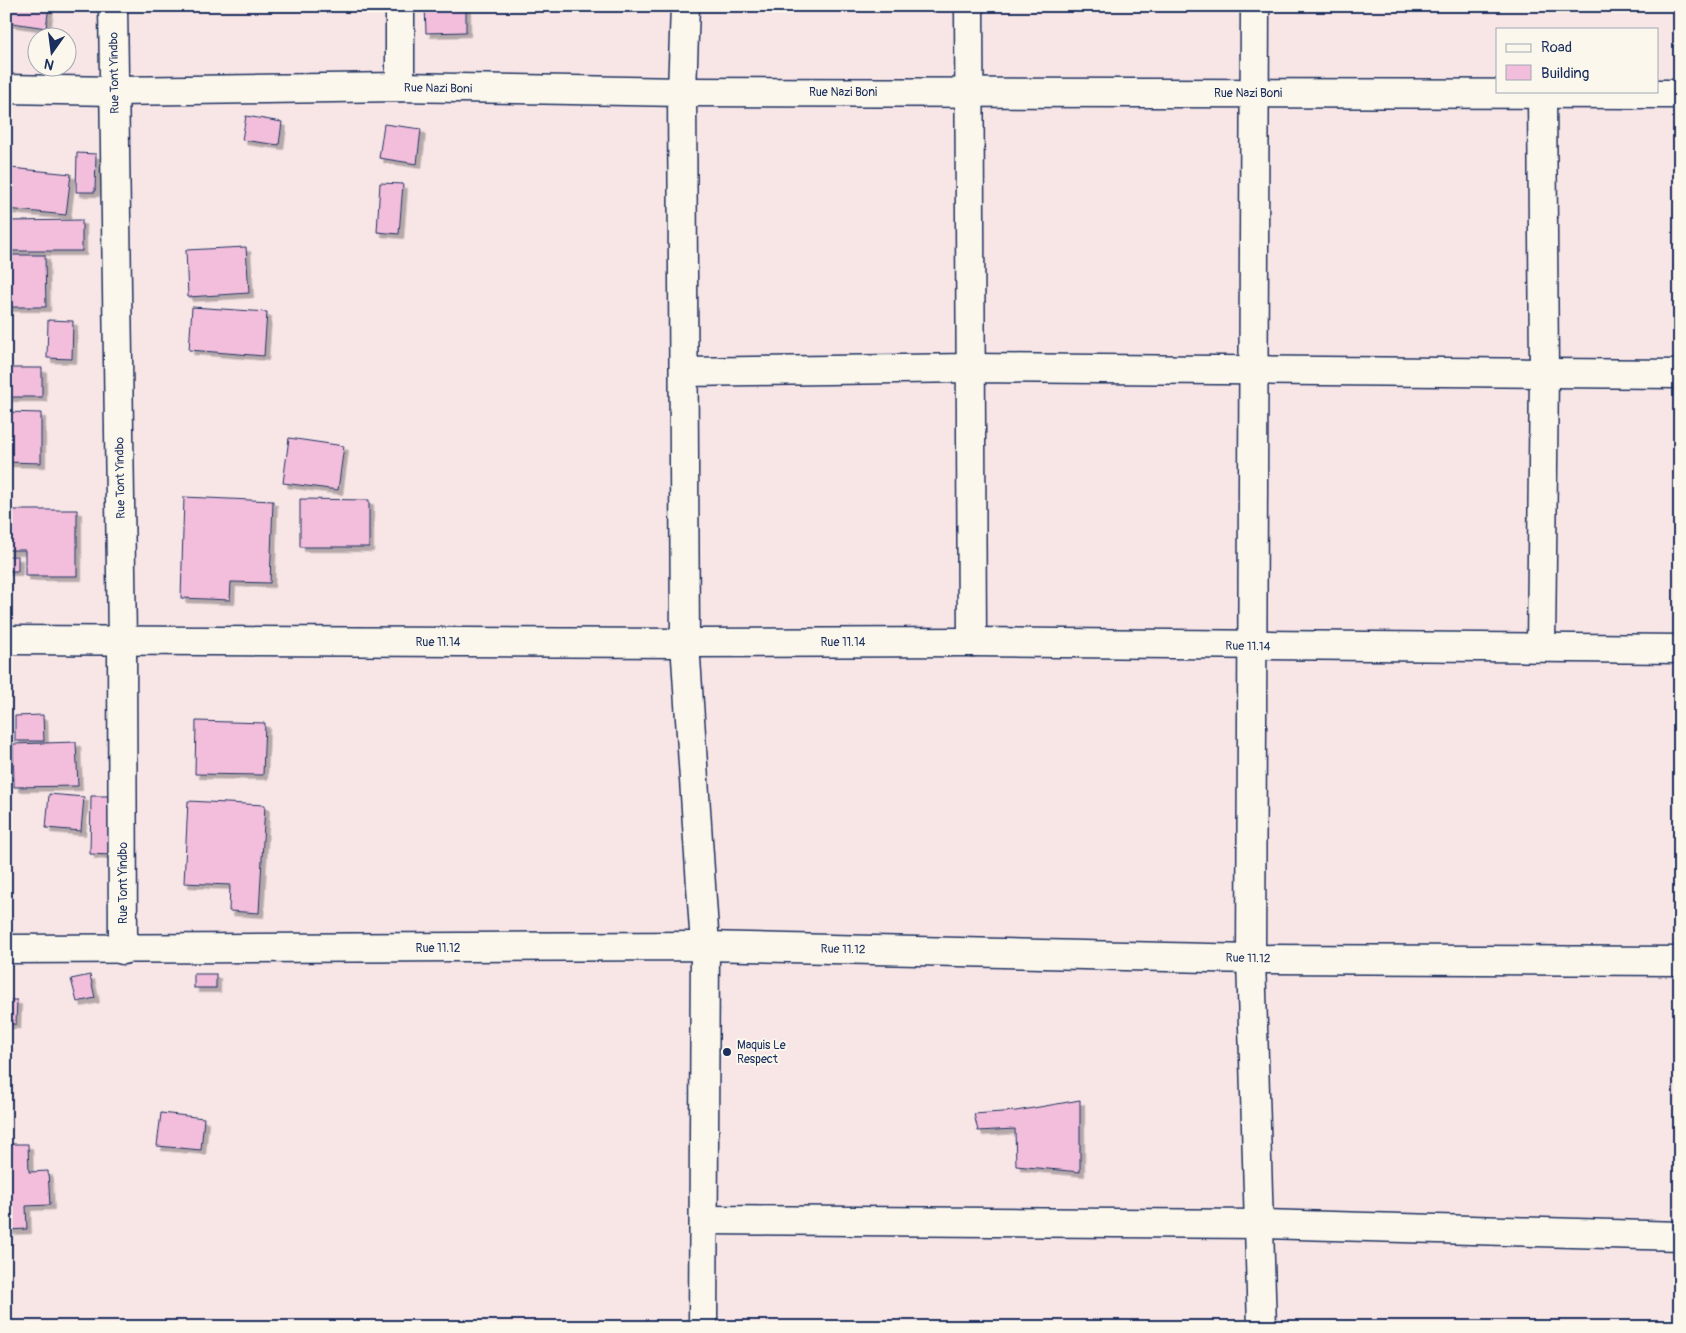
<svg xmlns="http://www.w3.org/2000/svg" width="1686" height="1333" viewBox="0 0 1686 1333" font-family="Pangolin,sans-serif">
<defs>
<filter id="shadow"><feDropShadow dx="4.5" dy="4.5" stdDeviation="0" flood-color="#0004"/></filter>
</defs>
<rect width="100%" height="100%" fill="#f8e6e7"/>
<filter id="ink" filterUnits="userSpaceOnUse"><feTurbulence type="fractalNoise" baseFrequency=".02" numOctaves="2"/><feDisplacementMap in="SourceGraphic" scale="10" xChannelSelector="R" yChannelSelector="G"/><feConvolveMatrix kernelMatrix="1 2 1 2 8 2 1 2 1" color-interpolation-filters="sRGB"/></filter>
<g filter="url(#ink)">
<g fill="#f2bedb" stroke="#1b2f5e" filter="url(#shadow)">
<polygon points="7,6 49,6 46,28 6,22"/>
<polygon points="425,6 466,6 466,32 426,33"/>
<polygon points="246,116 282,122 279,145 242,140"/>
<polygon points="384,124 421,129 417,164 379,158"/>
<polygon points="77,153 96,154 95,192 76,192"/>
<polygon points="11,168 71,174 66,215 7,209"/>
<polygon points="380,183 403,184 399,234 377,232"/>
<polygon points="82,220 82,251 7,251 7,221"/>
<polygon points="246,247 249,293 188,297 186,250"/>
<polygon points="6,255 45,255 46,307 6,307"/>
<polygon points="192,307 267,312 264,356 189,350"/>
<polygon points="48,320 73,321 72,359 47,358"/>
<rect x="6" y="368" width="36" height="29"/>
<polygon points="6,412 41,413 41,463 6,462"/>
<polygon points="289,438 344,446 338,490 283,483"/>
<polygon points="184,497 273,501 270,583 231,582 230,600 181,598"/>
<polygon points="300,499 369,500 369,547 300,547"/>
<polygon points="6,510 77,510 77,576 25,576 25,550 6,550"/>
<rect x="6" y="556" width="12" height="15"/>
<polygon points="43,715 44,741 15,741 15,716"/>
<polygon points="196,721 265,723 263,775 195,774"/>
<polygon points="76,742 78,786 14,787 13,744"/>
<polygon points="49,794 84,797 81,831 46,828"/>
<polygon points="91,796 112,796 111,855 90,854"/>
<polygon points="188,801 265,805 259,913 229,911 230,885 184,883"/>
<rect x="194" y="974" width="22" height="14"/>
<polygon points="90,975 95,998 77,1002 71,979"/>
<polygon points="6,1000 17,1000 16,1024 6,1024"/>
<polygon points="1080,1100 1080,1172 1016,1166 1015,1129 978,1131 974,1114 1016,1111"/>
<polygon points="161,1113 204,1118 201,1150 157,1146"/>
<polygon points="6,1144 28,1144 29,1172 48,1171 50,1205 26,1206 27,1229 6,1230"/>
</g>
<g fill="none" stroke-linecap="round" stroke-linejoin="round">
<defs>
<g id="minor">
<polyline points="113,6 122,642 123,950"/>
<polyline points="685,6 682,92 685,643 705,946 703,1327"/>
<polyline points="969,6 972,642"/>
<polyline points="1255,6 1251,959 1262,1327"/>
<polyline points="400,87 400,6"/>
<polyline points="6,89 114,91 400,87 682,92 1680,94"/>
<polyline points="684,372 971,368 1680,374"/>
<polyline points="6,640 685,643 972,642 1680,649"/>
<polyline points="1541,647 1544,372 1542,93"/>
<polyline points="6,949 705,946 1251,959 1680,961"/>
<polyline points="705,1220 1260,1224 1680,1236"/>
</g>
</defs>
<use href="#minor" stroke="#1b2f5e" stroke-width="31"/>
<use href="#minor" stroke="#fbf7ec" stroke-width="28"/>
</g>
</g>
<circle fill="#1b2f5e" stroke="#fbf7ec" stroke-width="2" cx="727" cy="1052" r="5"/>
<g text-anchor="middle" stroke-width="4" stroke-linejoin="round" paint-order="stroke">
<g font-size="12" fill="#1b2f5e" stroke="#fbf7ec">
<text transform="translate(114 73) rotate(-91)" y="4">Rue Tont Yindbo</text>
<text transform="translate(438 88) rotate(1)" y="4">Rue Nazi Boni</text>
<text x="843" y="96">Rue Nazi Boni</text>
<text x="1248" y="97">Rue Nazi Boni</text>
<text transform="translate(120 478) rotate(-91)" y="4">Rue Tont Yindbo</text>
<text x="438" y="646">Rue 11.14</text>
<text x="843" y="646">Rue 11.14</text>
<text transform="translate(1248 646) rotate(1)" y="4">Rue 11.14</text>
<text transform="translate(123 883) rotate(-90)" y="4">Rue Tont Yindbo</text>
<text x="438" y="952">Rue 11.12</text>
<text transform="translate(843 949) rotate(1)" y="4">Rue 11.12</text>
<text transform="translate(1248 958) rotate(1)" y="4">Rue 11.12</text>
</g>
<g font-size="12" fill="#1b2f5e" stroke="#fbf7ec" text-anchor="start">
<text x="737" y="1049">Maquis Le<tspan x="737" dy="14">Respect</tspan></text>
</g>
</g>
<rect width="1686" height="1333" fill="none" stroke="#fbf7ec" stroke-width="25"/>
<rect x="12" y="12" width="1661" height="1308" fill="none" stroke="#1b2f5e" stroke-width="2" filter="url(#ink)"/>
<rect x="1496" y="28" width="162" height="65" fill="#fbf7ec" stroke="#a1a7b3"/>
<rect x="1506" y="44" width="25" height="8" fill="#fbf7ec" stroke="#a1a7b3"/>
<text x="1541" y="52" font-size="15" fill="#1b2f5e">Road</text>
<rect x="1506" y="65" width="25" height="15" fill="#f2bedb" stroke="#a1a7b3"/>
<text x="1541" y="78" font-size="15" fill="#1b2f5e">Building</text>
<g transform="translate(52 52) rotate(194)"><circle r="24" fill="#fbf7ec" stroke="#a1a7b3"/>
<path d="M0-4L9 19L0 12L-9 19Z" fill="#1b2f5e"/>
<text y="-8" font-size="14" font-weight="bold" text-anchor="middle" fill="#1b2f5e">N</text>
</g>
</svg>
